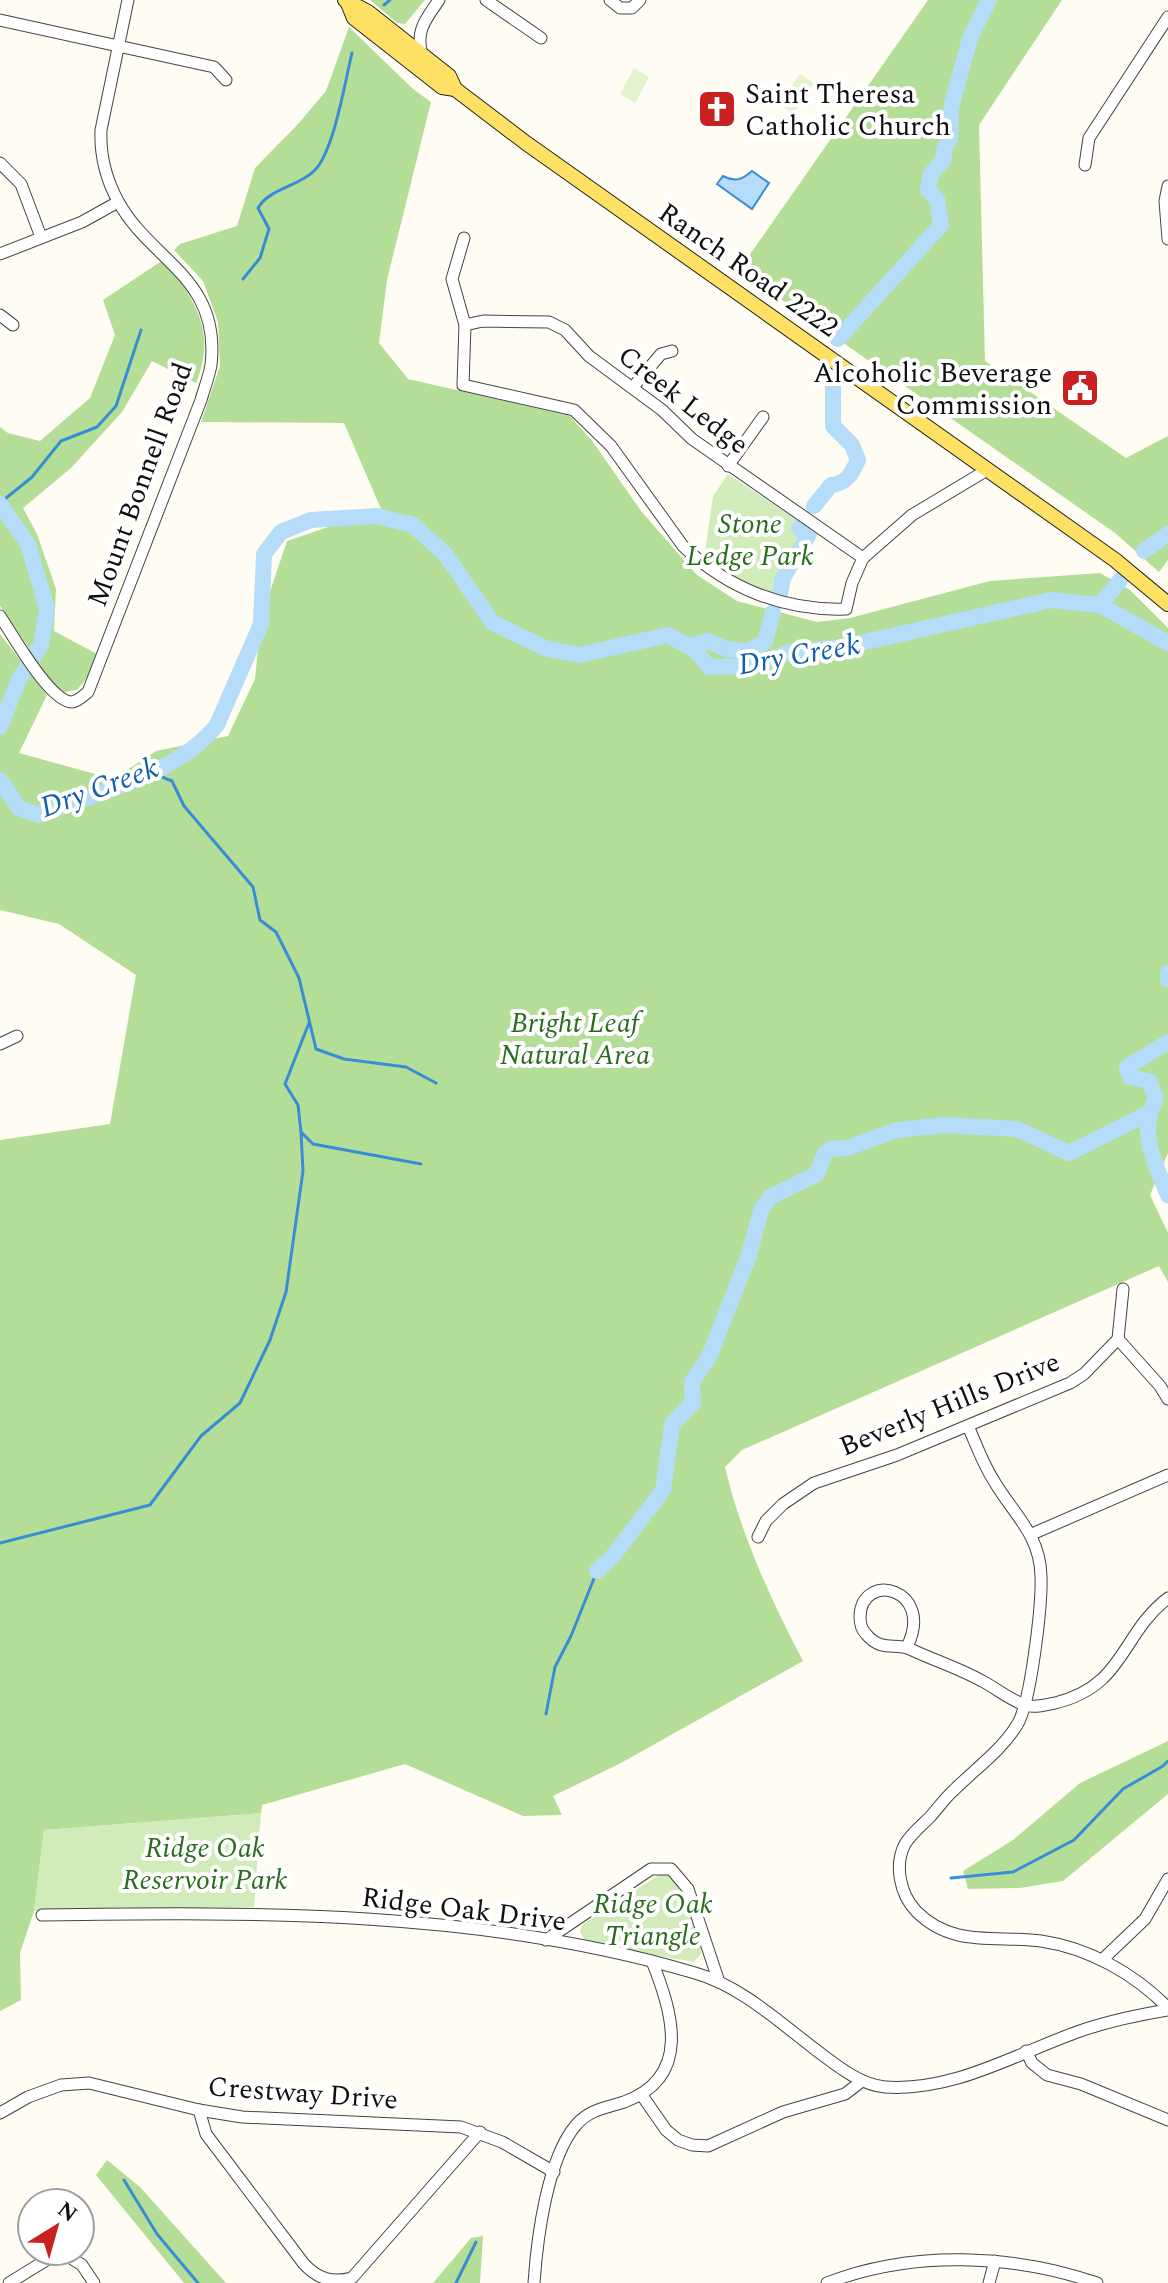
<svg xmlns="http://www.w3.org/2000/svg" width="1168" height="2283" viewBox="0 0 1168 2283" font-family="Spectral,serif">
<rect width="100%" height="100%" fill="#fffdf3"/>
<g fill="#d1ecba">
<polygon points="728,474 818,534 772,597 739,582 704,559 713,496"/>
<polygon points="261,1813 254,1907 34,1911 44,1830"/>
<polygon points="659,1875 668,1875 678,1883 701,1947 701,1954 694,1962 586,1943 580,1931 583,1924"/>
</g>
<g fill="#b4de98">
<polygon points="370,0 425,0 405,24 397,23"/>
<polygon points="928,0 1062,0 979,125 985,361 1126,458 1168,436 1168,560 1159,572 1115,533 739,270"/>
<path d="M 349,27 L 413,89 L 431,102 L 387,280 L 379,343 L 408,379 L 570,416 L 593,442 L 641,511 L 697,575 L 737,601 L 817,622 L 850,618 L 990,581 L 1100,573 L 1130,590 L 1168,628 L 1168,1153 L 1150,1195 L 1168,1233 L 1168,1282 L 1159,1266 L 742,1450 L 725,1467 C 741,1535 771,1600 803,1661 L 621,1763 L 553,1796 L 562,1815 L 523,1816 L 405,1764 L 262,1805 L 261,1813 L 44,1830 L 34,1911 L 20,1953 L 21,2000 L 0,2011 L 0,1140 L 110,1124 L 136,975 L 59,924 L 0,910 L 0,634 L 47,695 L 19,753 L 113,779 L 156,751 L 228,736 L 255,679 L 261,618 L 287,541 L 381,509 L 344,423 L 201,422 L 220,366 L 218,322 L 203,281 L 174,250 L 180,244 L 237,226 L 255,168 L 299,123 L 326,91 Z"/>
<path d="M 163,260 C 195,298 217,332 196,383 L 152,361 L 122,412 L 71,468 L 23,508 L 37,534 L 56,589 L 54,631 L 97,654 L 86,679 L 77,690 L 64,692 L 54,685 L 0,606 L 0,427 L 8,433 L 40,441 L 90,398 L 115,335 L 103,300 Z"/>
<polygon points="1168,1741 1168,1794 1063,1881 1020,1888 968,1889 963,1871 1013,1840 1080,1783"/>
<polygon points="107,2160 140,2187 226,2283 184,2283 96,2175"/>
<polygon points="483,2236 480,2283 433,2283 471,2238"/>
</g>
<g fill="#e3f3cc">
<polygon points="634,68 649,77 635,103 620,94"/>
<polygon points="800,74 814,83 793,114 779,104"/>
</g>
<path fill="#b5dcf9" stroke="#388dd4" stroke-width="2" d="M 752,171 L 769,183 L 752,209 L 717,184 L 723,176 C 735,182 742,180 752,171 Z"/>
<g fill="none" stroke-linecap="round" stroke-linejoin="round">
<g stroke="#388dd4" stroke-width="3">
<polyline points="384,5 390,0"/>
<path d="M 243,279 L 260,258 L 269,229 L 258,208 C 270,188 298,187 314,171 C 334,152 345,81 352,53"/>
<polyline points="0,503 32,477 61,441 97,427 116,406 141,330"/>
<polyline points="152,773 172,781 184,806 253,887 260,920 276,932 299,978 316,1049 344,1059 406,1067 436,1083"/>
<polyline points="309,1023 285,1084 298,1105 301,1132 313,1144 421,1164"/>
<polyline points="0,1543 150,1505 201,1436 240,1403 270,1340 286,1292 303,1171 301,1132"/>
<polyline points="546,1714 555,1667 571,1636 597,1571"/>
<polyline points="951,1878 1013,1872 1074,1840 1123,1789 1163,1766 1168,1761"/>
<polyline points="124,2180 157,2234 198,2283"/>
<polyline points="456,2283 476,2242"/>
</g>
<g stroke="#b5dcf9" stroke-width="16">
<polyline points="838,339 941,225 937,199 928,190 931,174 944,159 944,149 950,139 951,108 970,38 989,0"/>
<polyline points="0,504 28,544 47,609 41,645 19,679 0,727"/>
<path d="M 814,506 L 831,485 C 847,483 851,475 858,460 L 852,445 L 833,426 L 833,385"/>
<polyline points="1144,551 1168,534"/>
<polyline points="780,594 783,578 808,536 799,528"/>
<polyline points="1100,605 1121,579"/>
<polyline points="688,646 708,641 726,649 748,651 765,642 773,612"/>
<path d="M 0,780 L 19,808 L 38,815 C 95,794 178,774 217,725 L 261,624 L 264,554 L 281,532 L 311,520 L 377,516 L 413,525 L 445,554 L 493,623 L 545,648 L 579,655 L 668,635 L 695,650 L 709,667 L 753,666 L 790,652 L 843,647 L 1051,600 L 1100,605 L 1168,643"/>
<polyline points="1168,973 1168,980"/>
<path d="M 1168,1042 L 1127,1067 L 1130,1077 L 1149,1081 L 1156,1098 C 1138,1134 1154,1161 1168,1195"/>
<polyline points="597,1571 613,1556 663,1490 672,1424 693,1403 692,1382 709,1357 749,1255 761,1210 770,1197 817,1174 825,1153 831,1149 847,1148 897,1130 945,1125 1017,1129 1069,1153 1149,1113"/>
</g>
<defs>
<g id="minor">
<polyline points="486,0 541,38"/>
<polyline points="610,0 620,8 632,8 640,0"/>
<polyline points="0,20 214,67 226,80"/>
<path d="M 422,55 C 415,31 426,19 439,0"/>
<polyline points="0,163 21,184 41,237"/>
<polyline points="1085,165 1089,138 1168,17"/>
<polyline points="1168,186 1165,201 1168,239"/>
<path d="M 464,238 L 452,279 L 465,325 L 463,385 L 574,410 L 611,446 L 683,546 C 728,589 785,611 846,609 L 852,583 L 863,558 L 912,515 L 987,470"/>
<polyline points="0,254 82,222 118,202"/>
<polyline points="0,315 13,325"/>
<polyline points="465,325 483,321 549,322 565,330 589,356 662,410 692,439 863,558"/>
<polyline points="633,387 661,354 672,351"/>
<polyline points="728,466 763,417"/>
<path d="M 0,616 C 12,634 50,702 72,702 C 79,701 83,696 88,692 L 201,400 C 204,389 209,377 211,365 C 221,277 150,261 118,201 C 106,179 100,154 101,130 L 128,0"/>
<polyline points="0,1044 17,1036"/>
<polyline points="1118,1339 1160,1386 1168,1399"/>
<path d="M 968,1426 C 976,1444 983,1464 994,1481 C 1013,1514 1040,1534 1041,1576 C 1042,1605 1031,1703 1017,1725 C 1001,1751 975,1769 954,1790 C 945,1798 938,1808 930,1817 C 922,1825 911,1834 905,1844 C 894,1865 900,1894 916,1911 C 952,1948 996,1935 1041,1941 C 1089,1948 1135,1974 1168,2008"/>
<polyline points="1032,1534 1168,1475"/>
<polyline points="758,1537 766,1521 783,1504 814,1483 897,1455 1070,1383 1084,1374 1118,1339 1123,1289"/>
<path d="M 907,1647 C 936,1588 861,1570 860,1617 C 860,1623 861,1629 866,1634 C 882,1653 895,1642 910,1649 C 933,1660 959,1668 982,1681 C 996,1688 1010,1700 1025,1705 C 1033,1708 1046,1705 1055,1703 C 1125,1686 1120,1635 1168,1598"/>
<path d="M 42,1915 C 260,1912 483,1910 695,1973 C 741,1986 779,2022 816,2050 C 836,2065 860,2085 885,2087 C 954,2092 1017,2053 1080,2031 C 1109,2021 1138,2015 1168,2010"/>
<polyline points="546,1940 651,1869 671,1869 688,1889 719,1982"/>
<polyline points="1102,1960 1145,1919 1168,1879"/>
<polyline points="1026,2051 1032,2063 1047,2075 1081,2084 1168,2120"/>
<polyline points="641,2094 666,2130 678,2140 692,2145 708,2146 783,2112 845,2094 862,2081"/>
<path d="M 199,2110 L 206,2134 L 304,2264 C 318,2279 332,2283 352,2278 L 480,2132"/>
<polyline points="0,2113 28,2097 61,2085 89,2083 199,2110 242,2117 461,2127 502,2142 554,2172"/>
<polyline points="9,2283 48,2259 66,2255 82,2265 94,2283"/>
<path d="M 534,2283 C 537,2239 547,2159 576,2125 C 590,2109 606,2108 624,2102 C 693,2077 672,2012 652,1961"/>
<path d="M 827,2283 C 912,2250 1012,2254 1097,2283"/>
<polyline points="989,2283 995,2261"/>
</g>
<g id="major">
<polyline points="345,0 368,12 449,76 455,89"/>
<polyline points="347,1 354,18 442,87 455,89 526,143 1115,560 1168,604"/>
</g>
</defs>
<use href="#minor" stroke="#434343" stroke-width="13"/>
<use href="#major" stroke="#212121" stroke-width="16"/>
<use href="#minor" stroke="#fff" stroke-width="11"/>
<use href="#major" stroke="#fee164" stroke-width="14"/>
</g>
<defs>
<symbol id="church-square" viewBox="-11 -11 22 22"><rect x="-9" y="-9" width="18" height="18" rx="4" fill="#c82120" stroke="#fff"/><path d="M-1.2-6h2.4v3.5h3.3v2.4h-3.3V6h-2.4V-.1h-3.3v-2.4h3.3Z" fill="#fff"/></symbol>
<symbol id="civic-square" viewBox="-11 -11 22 22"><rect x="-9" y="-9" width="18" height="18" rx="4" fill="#c82120" stroke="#fff"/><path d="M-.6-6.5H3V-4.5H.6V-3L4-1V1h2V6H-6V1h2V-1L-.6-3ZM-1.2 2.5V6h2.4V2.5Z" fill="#fff"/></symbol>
</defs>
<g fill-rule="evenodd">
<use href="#church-square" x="695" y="87" width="44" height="44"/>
<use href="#civic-square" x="1058" y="366" width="44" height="44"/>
</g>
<g text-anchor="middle" stroke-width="8" stroke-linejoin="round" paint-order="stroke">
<g font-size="28" fill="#101010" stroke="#fff" text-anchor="start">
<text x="745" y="103">Saint Theresa<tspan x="745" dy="32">Catholic Church</tspan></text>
<text x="1052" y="382" text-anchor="end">Alcoholic Beverage<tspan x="1052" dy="32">Commission</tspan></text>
</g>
<g font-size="28" fill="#101010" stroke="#fff">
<text transform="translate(749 269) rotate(35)" y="10">Ranch Road 2222</text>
<text transform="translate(684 399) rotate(38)" y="10">Creek Ledge</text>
<text transform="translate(139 484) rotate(-70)" y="10">Mount Bonnell Road</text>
<text transform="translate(949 1403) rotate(-22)" y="10">Beverly Hills Drive</text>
<text transform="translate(464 1908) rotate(7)" y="10">Ridge Oak Drive</text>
<text transform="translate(303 2092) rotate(4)" y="10">Crestway Drive</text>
</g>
<g font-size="28" font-style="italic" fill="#286c1c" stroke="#fff">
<text x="750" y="533">Stone<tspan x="750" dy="32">Ledge Park</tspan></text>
<text x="575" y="1032">Bright Leaf<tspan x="575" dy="32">Natural Area</tspan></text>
<text x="205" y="1857">Ridge Oak<tspan x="205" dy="32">Reservoir Park</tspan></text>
<text x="653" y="1913">Ridge Oak<tspan x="653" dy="32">Triangle</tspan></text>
</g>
<g font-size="30" font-style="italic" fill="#125faa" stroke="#fff">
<text transform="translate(799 654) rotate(-10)" y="10">Dry Creek</text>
<text transform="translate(99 787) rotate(-20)" y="10">Dry Creek</text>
</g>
</g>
<g transform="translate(56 2227) rotate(37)"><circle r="38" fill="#ffffff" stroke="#9f9f9f" stroke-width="2"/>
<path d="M0-6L14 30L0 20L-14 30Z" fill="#c82120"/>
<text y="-12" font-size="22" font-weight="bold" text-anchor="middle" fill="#101010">N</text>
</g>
</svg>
